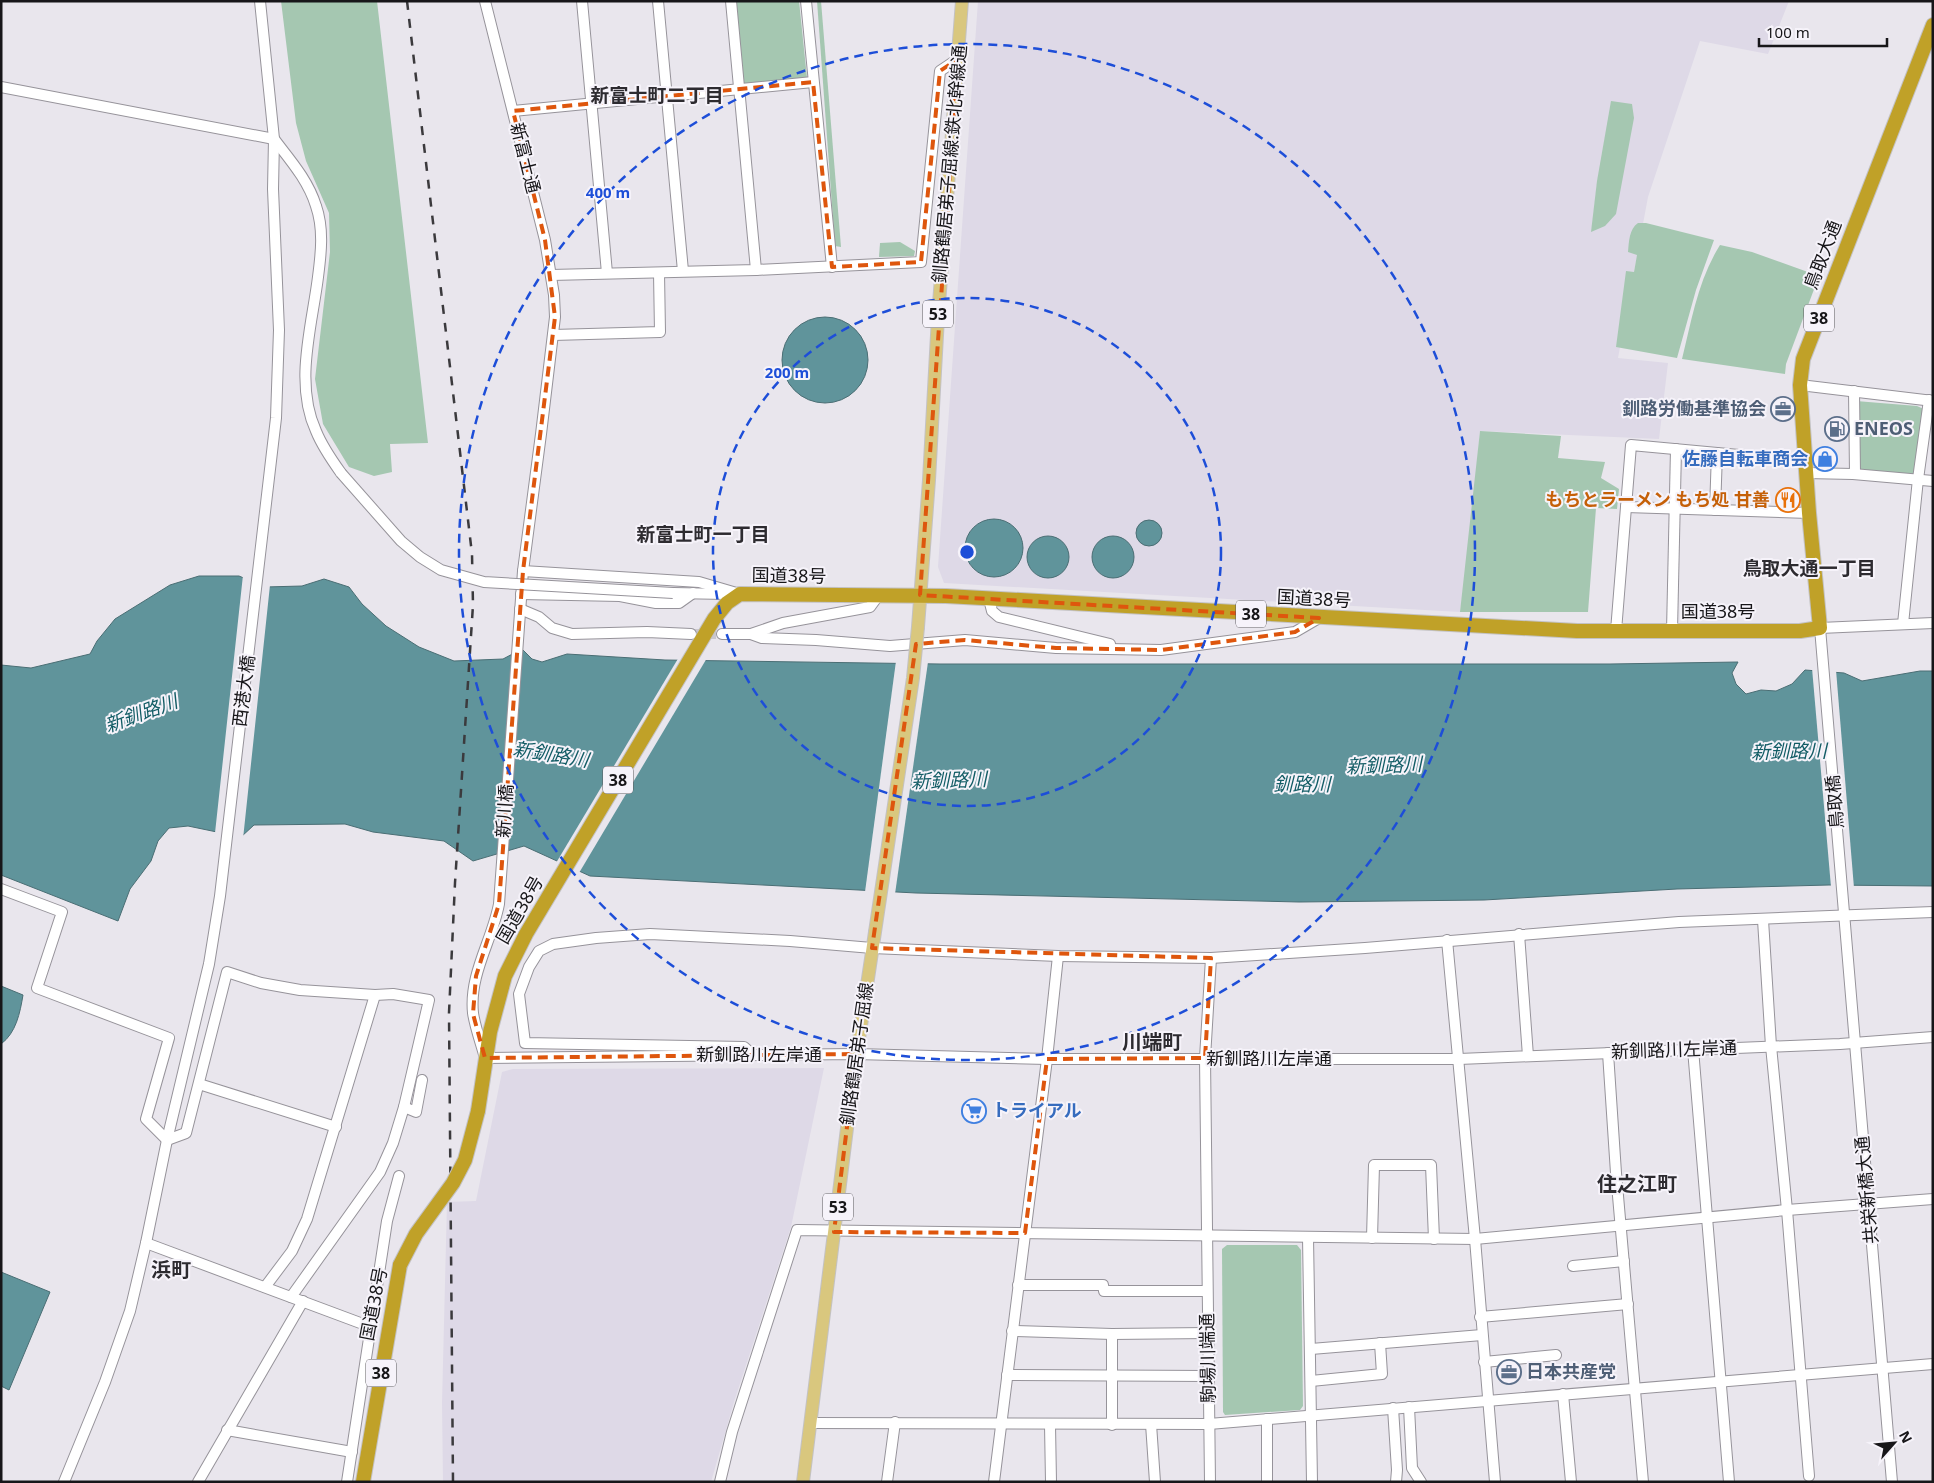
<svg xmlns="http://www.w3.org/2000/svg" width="1934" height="1483" viewBox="0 0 1934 1483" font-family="'Noto Sans','Noto Sans JP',sans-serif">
<rect width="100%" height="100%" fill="#e9e6ed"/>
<g fill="#ded9e7">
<polygon points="978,1 1789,1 1768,54 1700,41 1648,197 1618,358 1668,363 1659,439 1480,431 1468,556 1460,612 944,583 938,567"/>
<polygon points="824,1068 791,1227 734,1402 711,1482 443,1482 442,1404 447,1202 476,1201 502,1072 513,1069"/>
</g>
<g fill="#a5c7b1">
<polygon points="281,1 377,1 428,443 390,444 392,472 374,476 349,467 323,424 315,379 330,252 329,213 306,161 296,123"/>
<polygon points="735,1 799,1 807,78 744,84"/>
<polygon points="817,1 821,1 841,247 835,246"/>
<polygon points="1611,101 1632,104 1634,118 1616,214 1605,226 1591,232 1597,181"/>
<path d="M 1638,223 L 1646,223 L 1714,240 L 1696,290 L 1677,358 L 1616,347 L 1626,271 L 1634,272 L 1637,255 L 1628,252 C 1629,242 1629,229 1638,223 Z"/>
<polygon points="900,242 915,251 914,256 879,257 880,243"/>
<path d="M 1720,245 L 1752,252 L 1819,276 L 1786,364 L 1785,374 L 1682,359 C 1692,319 1698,280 1720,245 Z"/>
<polygon points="1856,401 1917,406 1926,410 1916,477 1856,470"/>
<polygon points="1480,431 1561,436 1558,458 1605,462 1601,478 1619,489 1617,509 1596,508 1588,612 1460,612"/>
<polygon points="1227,1245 1297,1245 1301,1250 1303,1406 1300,1410 1225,1415 1223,1412 1222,1249"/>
</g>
<g fill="#60949b" stroke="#4a6e74">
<circle cx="825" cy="360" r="43"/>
<circle cx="994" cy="548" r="29"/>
<circle cx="1149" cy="533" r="13"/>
<circle cx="1048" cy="557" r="21"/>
<circle cx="1113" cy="557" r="21"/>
<polygon points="199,576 239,576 265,587 302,586 324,579 349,587 362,604 386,626 419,647 454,661 503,659 522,649 532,659 542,662 567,654 665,660 940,664 1610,664 1738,662 1732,673 1736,684 1746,694 1761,690 1776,691 1792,684 1805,670 1844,673 1862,681 1920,671 1933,671 1933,886 1829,885 1677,889 1484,900 1299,902 916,893 590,876 524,846 473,861 444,841 373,832 345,824 254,825 241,837 188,826 169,828 158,841 151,861 130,889 118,921 1,875 1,665 31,668 90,654 97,641 115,619 170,585"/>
<path d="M 1,986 L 23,995 C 20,1013 16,1033 1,1044 Z"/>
<polygon points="1,1272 50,1292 9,1390 1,1386"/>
</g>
<g fill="#e9e6ed">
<polygon points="243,575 265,585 270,585 243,839 241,840 215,833"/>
<polygon points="679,657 707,658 579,873 556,863"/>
<polygon points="896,661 928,662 895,894 865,892"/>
<polygon points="1812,668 1836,670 1854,888 1831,887"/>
</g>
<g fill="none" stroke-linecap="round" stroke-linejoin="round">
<polyline stroke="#cac7cd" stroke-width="10" stroke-dasharray="10 5" stroke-linecap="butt" points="691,634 722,634"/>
<defs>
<g id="minor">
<path d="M 485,1 L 545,240 L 554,295 L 555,317 L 541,434 L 523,571 L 499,904 C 492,941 469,974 473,1013 C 475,1027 481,1043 485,1058 L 856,1054 L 1047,1059 L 1459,1059 L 1840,1044 L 1933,1037"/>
<polyline points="582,1 607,273"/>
<polyline points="658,1 683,271"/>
<polyline points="731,1 756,270"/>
<polyline points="806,1 832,267"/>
<path d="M 1,87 L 274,139 C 290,160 308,180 316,206 C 324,229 321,254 318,277 C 312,326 294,383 316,431 C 322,446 331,459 341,473"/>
<polyline points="513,111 813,82"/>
<polyline points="551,275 756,270 921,262 940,71 958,59"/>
<polyline points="553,335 660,332 659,273"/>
<polyline points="1800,385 1933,401"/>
<polyline points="1854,391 1855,474"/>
<polyline points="1806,473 1853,474 1933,481"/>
<polyline points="1626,507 1809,513"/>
<polyline points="1715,510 1717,453"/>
<polyline points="523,571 699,582 740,594"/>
<polyline points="673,593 727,594"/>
<polyline points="521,594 620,596 656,603 679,603 693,593"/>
<polyline points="989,599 992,611 999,617 1110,644"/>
<polyline points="520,609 539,617 552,628 572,634 647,632 691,634"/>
<polyline points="1903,624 1918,479 1929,400"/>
<polyline points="1616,631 1631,445 1805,461"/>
<polyline points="1672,631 1676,449"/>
<polyline points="722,634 751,634 783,623 870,607 878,596"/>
<polyline points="751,634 762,638 816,640 890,646 965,640 1056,648 1161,650 1295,632 1319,618"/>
<polyline points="1,889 62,912 37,988 169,1038 146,1119 167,1140 186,1133 227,972 261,983 300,990 375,995 393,994 429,1000 404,1107"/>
<polyline points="1763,920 1771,1046 1787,1210 1809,1476"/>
<polyline points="1519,934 1528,1056"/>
<polyline points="1447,940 1475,1239 1495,1482"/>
<polyline points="1693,1049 1729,1482"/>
<polyline points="1608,1053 1616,1173 1643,1482"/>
<polyline points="753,1055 744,1047 525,1043 519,994 529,967 539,951 553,944 596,938 650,934 790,941 872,948 1058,956 1211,958 1365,948 1679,922 1933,912"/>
<polyline points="199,1084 336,1127"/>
<polyline points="1308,1237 1312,1482"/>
<polyline points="1372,1238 1374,1165 1431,1165 1434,1239"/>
<polyline points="146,1243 371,1327"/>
<polyline points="1573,1266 1624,1261"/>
<polyline points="1018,1285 1103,1285 1104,1291 1207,1291"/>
<polyline points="265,1287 292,1251 307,1219 375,995"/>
<polyline points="291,1297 380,1172 393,1143 404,1107 416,1112 422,1080"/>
<polyline points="1480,1317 1628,1304"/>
<polyline points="1012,1331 1112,1334 1208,1333"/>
<polyline points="1112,1334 1112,1425"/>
<polyline points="1311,1349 1482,1335"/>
<polyline points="1484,1362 1556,1355"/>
<polyline points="1007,1375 1208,1376"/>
<polyline points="1311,1381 1382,1374 1380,1343"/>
<polyline points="1563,1394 1571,1482"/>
<polyline points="1409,1407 1412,1468 1421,1482"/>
<polyline points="1393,1408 1397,1470 1396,1482"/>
<polyline points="811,1423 1209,1424 1933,1364"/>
<polyline points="1151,1424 1155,1482"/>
<polyline points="1050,1425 1051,1482"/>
<polyline points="227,1430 352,1452"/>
<polyline points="64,1482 105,1382 130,1311 146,1243 167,1140 209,964 220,896 276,418 279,330 273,189 274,139 260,1"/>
<polyline points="198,1482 303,1301"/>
<polyline points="347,1482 387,1221 399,1176"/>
<polyline points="720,1482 732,1432 797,1230 1475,1239 1787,1210 1933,1199"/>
<polyline points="887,1482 895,1422"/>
<polyline points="994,1482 1047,1059 1058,956"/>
<polyline points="1210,1482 1205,1058 1211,958"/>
<polyline points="1267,1482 1267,1419"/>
<polyline points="1892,1482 1820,628 1933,623"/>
</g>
<g id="major">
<polyline points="918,627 929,480 938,317 962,1"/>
<polyline points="803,1482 854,1072 875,932"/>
</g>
<g id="highway">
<polyline points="478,1111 490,1032 505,976 526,934 714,619 727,603 740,594 946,596 1577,631 1800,631 1820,628 1809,513 1800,385 1803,359 1933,25"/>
<polyline points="363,1482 400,1265"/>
</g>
</defs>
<use href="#minor" stroke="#96939a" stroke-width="12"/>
<use href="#major" stroke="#c3c2c3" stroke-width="14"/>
<use href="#highway" stroke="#c3c2c3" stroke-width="16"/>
<use href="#minor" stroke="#fff" stroke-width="10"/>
<use href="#major" stroke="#d9c77e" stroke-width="12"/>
<use href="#highway" stroke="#c0a128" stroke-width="14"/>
<polyline stroke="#3b3a3d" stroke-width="2.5" stroke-dasharray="9 9" stroke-linecap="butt" points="407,1 472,554 473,605 455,883 449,1013 453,1482"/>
<defs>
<polyline id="minor-bridge" points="341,473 401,541 420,557 441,570 484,582 673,593"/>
<polyline id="major-bridge" points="875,932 913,678 918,627"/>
<polyline id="highway-bridge" points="400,1265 416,1234 453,1183 465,1160 478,1111"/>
</defs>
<use href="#minor-bridge" stroke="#96939a" stroke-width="12" stroke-linecap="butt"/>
<use href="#major-bridge" stroke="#c3c2c3" stroke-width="14" stroke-linecap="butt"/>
<use href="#highway-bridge" stroke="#c3c2c3" stroke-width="16" stroke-linecap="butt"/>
<use href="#minor-bridge" stroke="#fff" stroke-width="10"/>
<use href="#major-bridge" stroke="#d9c77e" stroke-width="12"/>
<use href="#highway-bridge" stroke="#c0a128" stroke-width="14"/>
</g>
<path fill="none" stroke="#de560d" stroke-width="4" stroke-dasharray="10 6" stroke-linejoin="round" d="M 958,59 L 920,595 L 1319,618 L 1295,632 L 1161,650 L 1056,648 L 965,640 L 916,644 L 872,948 L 1211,958 L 1205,1058 L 1047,1059 L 1025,1233 L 834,1232 L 856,1054 L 485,1058 L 473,1014 L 476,976 L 499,904 L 523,571 L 555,317 L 545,240 L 513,111 L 813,82 L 832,267 L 921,262 L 940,71 Z"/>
<g fill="none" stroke="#1d4ed8" stroke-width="2.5" stroke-dasharray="9 6">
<circle cx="967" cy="552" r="254"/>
<circle cx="967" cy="552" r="508"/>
</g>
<defs>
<symbol id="office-ring" viewBox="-11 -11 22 22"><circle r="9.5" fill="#f6f3fa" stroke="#5c6f8a" stroke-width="1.5"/><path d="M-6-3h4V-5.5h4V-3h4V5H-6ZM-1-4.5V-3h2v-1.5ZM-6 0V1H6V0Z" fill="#5c6f8a"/></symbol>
<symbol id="fuel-ring" viewBox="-11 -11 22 22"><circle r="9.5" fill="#f6f3fa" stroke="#5c6f8a" stroke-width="1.5"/><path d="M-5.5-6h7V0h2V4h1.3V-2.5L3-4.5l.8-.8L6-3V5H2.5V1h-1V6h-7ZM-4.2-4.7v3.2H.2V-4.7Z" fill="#5c6f8a"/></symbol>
<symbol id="shop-ring" viewBox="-11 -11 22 22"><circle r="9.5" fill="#f6f3fa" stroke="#3f7fe0" stroke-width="1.5"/><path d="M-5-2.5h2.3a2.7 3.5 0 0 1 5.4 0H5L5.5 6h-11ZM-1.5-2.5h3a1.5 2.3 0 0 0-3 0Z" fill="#3f7fe0"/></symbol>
<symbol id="restaurant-ring" viewBox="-11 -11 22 22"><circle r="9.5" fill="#f6f3fa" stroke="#e8710a" stroke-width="1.5"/><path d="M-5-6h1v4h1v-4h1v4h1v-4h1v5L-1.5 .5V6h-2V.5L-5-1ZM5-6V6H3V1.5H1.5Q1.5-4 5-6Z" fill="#e8710a"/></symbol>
<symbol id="supermarket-ring" viewBox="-11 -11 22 22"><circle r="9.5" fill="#f6f3fa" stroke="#3f7fe0" stroke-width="1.5"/><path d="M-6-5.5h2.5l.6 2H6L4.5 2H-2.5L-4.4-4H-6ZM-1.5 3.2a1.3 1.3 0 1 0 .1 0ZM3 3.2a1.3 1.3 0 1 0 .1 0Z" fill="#3f7fe0"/></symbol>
</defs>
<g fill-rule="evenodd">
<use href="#office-ring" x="1769" y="395" width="28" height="28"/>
<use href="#fuel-ring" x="1823" y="415" width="28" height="28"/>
<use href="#shop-ring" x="1811" y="445" width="28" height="28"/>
<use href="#restaurant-ring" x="1774" y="486" width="28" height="28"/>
<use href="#supermarket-ring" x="960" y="1097" width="28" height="28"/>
<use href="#office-ring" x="1495" y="1358" width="28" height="28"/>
</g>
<g text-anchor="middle" stroke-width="4" stroke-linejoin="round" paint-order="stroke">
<g fill="#f6f3fa" stroke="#5a585c" stroke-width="1">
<rect x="923" y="300.5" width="30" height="27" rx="4"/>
<rect x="1804" y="304.5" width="30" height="27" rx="4"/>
<rect x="1236" y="600.5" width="30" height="27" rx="4"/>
<rect x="603" y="766.5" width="30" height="27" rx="4"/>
<rect x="823" y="1193.5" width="30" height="27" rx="4"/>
<rect x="366" y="1359.5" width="30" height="27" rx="4"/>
</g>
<g font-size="16" font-weight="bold" fill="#171619">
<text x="938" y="320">53</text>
<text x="1819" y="324">38</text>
<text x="1251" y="620">38</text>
<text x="618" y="786">38</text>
<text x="838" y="1213">53</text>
<text x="381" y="1379">38</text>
</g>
<g font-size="18" fill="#171619" stroke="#f6f3fa">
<text transform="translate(525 158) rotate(76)" y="6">新富士通</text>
<text transform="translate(950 164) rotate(-85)" y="6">釧路鶴居弟子屈線:鉄北幹線通</text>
<text transform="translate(1823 255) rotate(-69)" y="6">鳥取大通</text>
<text transform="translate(789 576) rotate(1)" y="6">国道38号</text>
<text transform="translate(1314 599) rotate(3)" y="6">国道38号</text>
<text x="1718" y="618">国道38号</text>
<text transform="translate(244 691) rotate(-83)" y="6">西港大橋</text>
<text transform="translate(1835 802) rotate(-95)" y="6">鳥取橋</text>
<text transform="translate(505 811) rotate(-86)" y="6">新川橋</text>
<text transform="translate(520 910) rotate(-60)" y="6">国道38号</text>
<text transform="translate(1674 1050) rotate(-2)" y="6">新釧路川左岸通</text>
<text transform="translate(857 1054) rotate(-82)" y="6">釧路鶴居弟子屈線</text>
<text x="759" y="1061">新釧路川左岸通</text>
<text x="1269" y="1065">新釧路川左岸通</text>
<text transform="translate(1867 1190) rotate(-95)" y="6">共栄新橋大通</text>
<text transform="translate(374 1304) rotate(-79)" y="6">国道38号</text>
<text transform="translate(1208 1358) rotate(-91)" y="6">駒場川端通</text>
</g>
<g font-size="18" font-weight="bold" fill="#4e5e75" stroke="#f6f3fa" text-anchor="start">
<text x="1766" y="415" text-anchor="end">釧路労働基準協会</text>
<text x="1854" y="435">ENEOS</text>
<text x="1526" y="1378">日本共産党</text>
</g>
<g font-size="18" font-weight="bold" fill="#366cbe" stroke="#f6f3fa" text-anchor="end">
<text x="1808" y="465">佐藤自転車商会</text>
<text x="992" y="1117" text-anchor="start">トライアル</text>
</g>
<g font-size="18" font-weight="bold" fill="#c56008" stroke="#f6f3fa" text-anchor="end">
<text x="1770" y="506">もちとラーメン もち処 甘善</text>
</g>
<g font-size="19" font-weight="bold" fill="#2d2b30" stroke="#f6f3fa">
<text x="657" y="102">新富士町二丁目</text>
<text x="703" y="541">新富士町一丁目</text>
<text x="1809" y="575">鳥取大通一丁目</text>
</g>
<g font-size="19" font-style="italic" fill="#125c65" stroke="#f6f3fa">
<text transform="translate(141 713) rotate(-20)" y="7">新釧路川</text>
<text transform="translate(1789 751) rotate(-1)" y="7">新釧路川</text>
<text transform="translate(551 754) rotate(9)" y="7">新釧路川</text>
<text transform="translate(1384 765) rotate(-2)" y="7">新釧路川</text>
<text transform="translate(949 780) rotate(-2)" y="7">新釧路川</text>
<text x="1302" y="791">釧路川</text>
</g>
<g font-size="20" font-weight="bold" fill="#2d2b30" stroke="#f6f3fa">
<text x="1152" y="1049">川端町</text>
<text x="1637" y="1191">住之江町</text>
<text x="171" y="1277">浜町</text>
</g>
</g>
<circle cx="967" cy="552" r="8" fill="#1d4ed8" stroke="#f6f3fa" stroke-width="2.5"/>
<g font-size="15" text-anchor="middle" font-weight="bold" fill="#1d4ed8" stroke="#f6f3fa" stroke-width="4" stroke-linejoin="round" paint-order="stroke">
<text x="608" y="198">400 m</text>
<text x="787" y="378">200 m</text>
</g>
<rect width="1934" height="1483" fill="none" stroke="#171619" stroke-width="5"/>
<g transform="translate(1894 1443) rotate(63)" stroke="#f6f3fa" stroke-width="4" paint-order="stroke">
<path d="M0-4L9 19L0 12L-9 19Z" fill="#171619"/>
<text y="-8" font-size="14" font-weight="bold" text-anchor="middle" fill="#171619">N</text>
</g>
<path d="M1759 38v8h128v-8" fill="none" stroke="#171619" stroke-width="2.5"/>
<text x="1766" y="38" font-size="15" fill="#171619" stroke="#f6f3fa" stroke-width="4" paint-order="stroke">100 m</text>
</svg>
